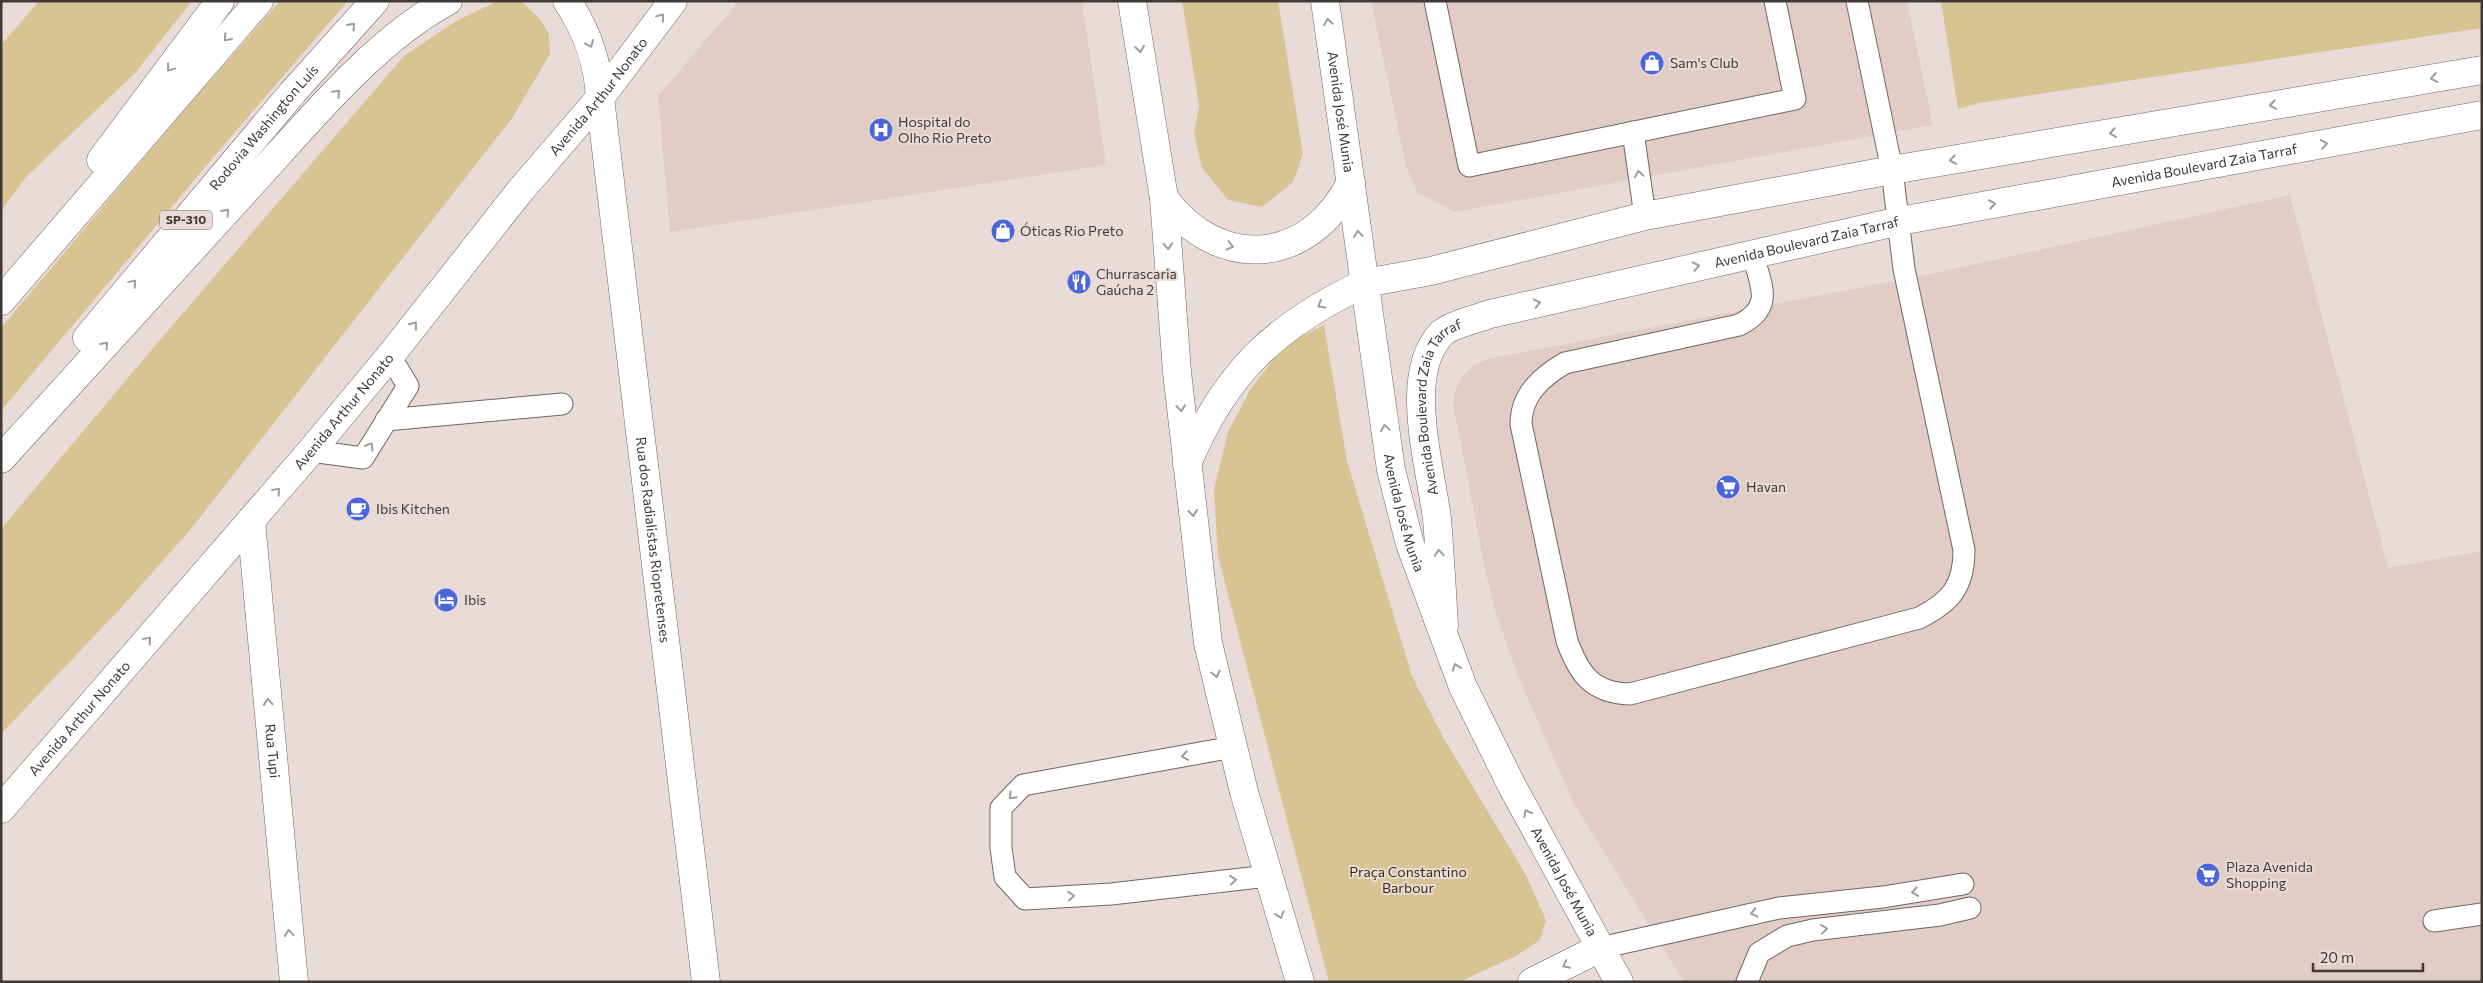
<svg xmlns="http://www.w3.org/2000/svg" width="2483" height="983" viewBox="0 0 2483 983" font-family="Commissioner,sans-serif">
<rect width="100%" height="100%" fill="#e9dcd8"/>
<g fill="#e1cdc6">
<polygon points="739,1 1082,1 1106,165 670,232 658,96"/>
<polygon points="1371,1 1907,1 1933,125 1455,212 1418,193 1406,167"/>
<polygon points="2290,195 2388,568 2482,551 2482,982 1684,982 1573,802 1516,671 1494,607 1486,574 1453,404 1455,392 1462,377 1472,366 1487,359 1925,275"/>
</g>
<g fill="#d8c493">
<polygon points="39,1 192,1 136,72 26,177 1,211 1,45"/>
<polygon points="280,1 348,1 217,153 1,411 1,328 179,116"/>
<polygon points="498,1 522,2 540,19 549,34 550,54 513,117 191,529 120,609 1,734 1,529 153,348 404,56 456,21"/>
<polygon points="1182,1 1278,1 1303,154 1293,182 1262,207 1228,200 1202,168 1194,134 1199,106"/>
<polygon points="1941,1 2482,1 2482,28 1979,103 1958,109"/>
<polygon points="1324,325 1347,461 1412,676 1443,737 1526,875 1546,920 1540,940 1516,956 1459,982 1329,982 1218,556 1214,490 1228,432 1250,390 1276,356 1300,337"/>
</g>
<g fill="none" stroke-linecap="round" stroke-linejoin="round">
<defs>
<g id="service">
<polyline points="1435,1 1469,166 1795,99 1775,1"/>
<polyline points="1633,132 1645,216"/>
<path d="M 1752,253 C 1761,285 1775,307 1739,325 L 1565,363 C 1541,377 1521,395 1521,424 L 1567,641 C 1579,674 1592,693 1630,694 L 1919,618 C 1951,602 1964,586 1964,550 L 1904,269 L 1892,170 L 1857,1"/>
<polyline points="386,420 562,404"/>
<polyline points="311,451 363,458 408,386 390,356"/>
<polyline points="1233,747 1023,785 1001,808 1001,848 1005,877 1025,899 1111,894 1268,876"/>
<polyline points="2434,921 2482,914"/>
<polyline points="1600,948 1779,908 1883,897 1963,884"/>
<polyline points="1747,982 1759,953 1787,936 1813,930 1940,915 1970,908"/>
</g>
<g id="minor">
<path id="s1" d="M 600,98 L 706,982"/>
<path id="s2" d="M 251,521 L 294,982"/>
</g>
<g id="secondary">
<path d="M 567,1 C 587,31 598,61 600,98"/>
<polyline points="1365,283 1431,271 1645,216 1892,170 2482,70"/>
<path id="s3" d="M 1444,626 C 1442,591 1440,555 1437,519 C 1431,469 1402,375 1441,334 C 1448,326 1479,318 1490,314 L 1900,221 L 2482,115"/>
<path id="s4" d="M 1,809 L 311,451 L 390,356 L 520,191 L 600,98 L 673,1"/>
</g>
<g id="primary">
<polyline points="1132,1 1164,198 1177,372 1208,643 1244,792 1300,982"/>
<path id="s5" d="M 1325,1 L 1391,470 L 1410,544 L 1463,687 L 1512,786 L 1619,982"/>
<path d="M 1164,198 C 1219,273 1310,265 1351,182"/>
<path d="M 1187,464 C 1225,372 1276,325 1365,283"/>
<polyline points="1532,982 1600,948"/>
</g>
<g id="motorway">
<polyline points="101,160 220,1"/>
<polyline points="1,301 259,1"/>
<path id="s6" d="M 87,338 L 293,92 L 375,1"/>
<path d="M 1,459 C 83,369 165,279 246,190 C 304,127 373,41 448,1"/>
</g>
</defs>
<use href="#service" stroke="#716663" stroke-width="23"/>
<use href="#minor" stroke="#716663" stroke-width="29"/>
<use href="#secondary" stroke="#716663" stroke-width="29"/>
<use href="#primary" stroke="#716663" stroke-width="29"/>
<use href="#motorway" stroke="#716663" stroke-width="29"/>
<use href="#service" stroke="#fff" stroke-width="21"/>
<use href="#minor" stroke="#fff" stroke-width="28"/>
<use href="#secondary" stroke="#fff" stroke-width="28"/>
<use href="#primary" stroke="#fff" stroke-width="28"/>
<use href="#motorway" stroke="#fff" stroke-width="28"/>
</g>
<defs><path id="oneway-chevron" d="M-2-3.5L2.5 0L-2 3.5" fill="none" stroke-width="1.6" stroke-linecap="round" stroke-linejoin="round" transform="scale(1.25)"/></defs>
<g stroke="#9f9c9c">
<use href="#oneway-chevron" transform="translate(661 17) rotate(-53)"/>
<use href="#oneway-chevron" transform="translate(1328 22) rotate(-99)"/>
<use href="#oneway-chevron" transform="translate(352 26) rotate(-48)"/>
<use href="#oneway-chevron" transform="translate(227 38) rotate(131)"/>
<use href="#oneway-chevron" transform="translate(590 44) rotate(66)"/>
<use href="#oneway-chevron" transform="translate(1140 49) rotate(81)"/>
<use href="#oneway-chevron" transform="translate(170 68) rotate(127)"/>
<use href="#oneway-chevron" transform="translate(2434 78) rotate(170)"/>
<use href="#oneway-chevron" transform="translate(337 93) rotate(-45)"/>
<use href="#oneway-chevron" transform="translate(2273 105) rotate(170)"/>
<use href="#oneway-chevron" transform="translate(2113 133) rotate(170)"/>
<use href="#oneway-chevron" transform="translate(2324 144) rotate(-10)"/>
<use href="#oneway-chevron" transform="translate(1953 160) rotate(170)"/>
<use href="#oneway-chevron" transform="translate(1639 174) rotate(-98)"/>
<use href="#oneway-chevron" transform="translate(1992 204) rotate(-10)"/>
<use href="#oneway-chevron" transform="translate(226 212) rotate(-48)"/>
<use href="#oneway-chevron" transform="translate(1358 234) rotate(-97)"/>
<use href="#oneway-chevron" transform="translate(1168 246) rotate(86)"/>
<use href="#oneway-chevron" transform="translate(1230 246) rotate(14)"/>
<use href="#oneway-chevron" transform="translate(1696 266) rotate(-13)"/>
<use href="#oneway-chevron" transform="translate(133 283) rotate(-50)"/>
<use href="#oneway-chevron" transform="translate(1537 303) rotate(-13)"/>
<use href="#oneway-chevron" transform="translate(1321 305) rotate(149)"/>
<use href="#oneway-chevron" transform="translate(414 325) rotate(-52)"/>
<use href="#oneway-chevron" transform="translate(105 345) rotate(-48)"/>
<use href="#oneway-chevron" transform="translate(1181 408) rotate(84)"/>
<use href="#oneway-chevron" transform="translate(1385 428) rotate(-98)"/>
<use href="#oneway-chevron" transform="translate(370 446) rotate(-59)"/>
<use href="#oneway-chevron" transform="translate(277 491) rotate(-49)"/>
<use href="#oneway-chevron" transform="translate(1193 513) rotate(83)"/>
<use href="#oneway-chevron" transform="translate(1439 553) rotate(-94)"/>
<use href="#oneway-chevron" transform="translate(148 640) rotate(-49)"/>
<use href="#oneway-chevron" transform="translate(1456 667) rotate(-109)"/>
<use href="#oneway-chevron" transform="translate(1216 674) rotate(77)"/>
<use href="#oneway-chevron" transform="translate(268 702) rotate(-95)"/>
<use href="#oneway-chevron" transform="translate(1185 756) rotate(170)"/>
<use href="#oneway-chevron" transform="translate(1012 796) rotate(134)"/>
<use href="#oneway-chevron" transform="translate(1527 813) rotate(-118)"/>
<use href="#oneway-chevron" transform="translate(1233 880) rotate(-7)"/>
<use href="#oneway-chevron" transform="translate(1915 892) rotate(171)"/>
<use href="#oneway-chevron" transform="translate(1071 896) rotate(-4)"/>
<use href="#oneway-chevron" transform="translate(1754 913) rotate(167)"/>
<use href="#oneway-chevron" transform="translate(1280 915) rotate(73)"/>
<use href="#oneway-chevron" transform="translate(1824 929) rotate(-7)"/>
<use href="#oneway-chevron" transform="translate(289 933) rotate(-95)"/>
<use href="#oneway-chevron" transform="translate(1566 965) rotate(154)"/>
</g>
<defs>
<symbol id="shop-disc" viewBox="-11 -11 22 22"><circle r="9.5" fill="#4a66da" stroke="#e9dcd8"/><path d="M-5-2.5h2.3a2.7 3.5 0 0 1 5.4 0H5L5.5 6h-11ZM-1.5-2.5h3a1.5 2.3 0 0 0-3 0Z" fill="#fff"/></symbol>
<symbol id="hospital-disc" viewBox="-11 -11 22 22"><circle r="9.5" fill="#4a66da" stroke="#e9dcd8"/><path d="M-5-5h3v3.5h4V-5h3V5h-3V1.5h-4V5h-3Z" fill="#fff"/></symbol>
<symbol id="restaurant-disc" viewBox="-11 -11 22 22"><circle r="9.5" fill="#4a66da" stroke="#e9dcd8"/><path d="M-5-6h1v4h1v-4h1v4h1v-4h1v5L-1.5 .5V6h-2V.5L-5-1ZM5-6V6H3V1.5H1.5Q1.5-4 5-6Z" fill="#fff"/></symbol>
<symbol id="supermarket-disc" viewBox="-11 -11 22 22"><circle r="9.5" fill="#4a66da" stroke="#e9dcd8"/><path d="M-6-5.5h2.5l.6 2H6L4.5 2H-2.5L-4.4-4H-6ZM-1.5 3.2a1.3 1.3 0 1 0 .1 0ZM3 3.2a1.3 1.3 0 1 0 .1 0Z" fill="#fff"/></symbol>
<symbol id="cafe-disc" viewBox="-11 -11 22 22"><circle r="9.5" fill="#4a66da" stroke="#e9dcd8"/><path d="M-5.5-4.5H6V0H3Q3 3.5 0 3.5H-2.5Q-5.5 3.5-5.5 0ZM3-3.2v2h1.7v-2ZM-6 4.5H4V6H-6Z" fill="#fff"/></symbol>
<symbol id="hotel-disc" viewBox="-11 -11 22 22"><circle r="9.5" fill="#4a66da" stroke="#e9dcd8"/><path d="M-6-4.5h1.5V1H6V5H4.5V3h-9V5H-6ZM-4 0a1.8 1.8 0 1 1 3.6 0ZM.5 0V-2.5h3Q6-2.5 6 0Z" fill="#fff"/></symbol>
</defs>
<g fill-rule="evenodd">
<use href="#shop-disc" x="1638" y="49" width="28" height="28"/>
<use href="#hospital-disc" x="867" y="116" width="28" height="28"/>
<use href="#shop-disc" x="989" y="217" width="28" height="28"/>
<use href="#restaurant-disc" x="1065" y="268" width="28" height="28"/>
<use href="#supermarket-disc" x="1714" y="473" width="28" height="28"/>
<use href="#cafe-disc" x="344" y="495" width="28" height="28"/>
<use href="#hotel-disc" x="432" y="586" width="28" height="28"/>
<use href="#supermarket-disc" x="2194" y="861" width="28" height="28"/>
</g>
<g text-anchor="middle" stroke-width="4" stroke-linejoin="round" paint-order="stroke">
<rect fill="#e9dcd8" stroke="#726b68" stroke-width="1" x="160" y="210.5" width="52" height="19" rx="4"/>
<g font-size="12" font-weight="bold" fill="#3f3a38">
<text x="186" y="224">SP-310</text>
</g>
<g font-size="14" fill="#3f3a38" stroke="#e9dcd8" text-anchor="start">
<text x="1670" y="68">Sam's Club</text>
<text x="898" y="127">Hospital do<tspan x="898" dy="16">Olho Rio Preto</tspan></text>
<text x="1020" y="236">Óticas Rio Preto</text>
<text x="1096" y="279">Churrascaria<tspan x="1096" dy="16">Gaúcha 2</tspan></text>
<text x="1746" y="492">Havan</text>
<text x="376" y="514">Ibis Kitchen</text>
<text x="464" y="605">Ibis</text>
<text x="2226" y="872">Plaza Avenida<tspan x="2226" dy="16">Shopping</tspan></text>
</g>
<g font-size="14" fill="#3f3a38" stroke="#e9dcd8">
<text dy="5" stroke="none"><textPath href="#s4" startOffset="930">Avenida Arthur Nonato</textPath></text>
<text dy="5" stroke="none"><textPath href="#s5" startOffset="112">Avenida José Munia</textPath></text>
<text dy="5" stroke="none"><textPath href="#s6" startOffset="275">Rodovia Washington Luís</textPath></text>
<text dy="5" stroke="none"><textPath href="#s3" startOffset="1081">Avenida Boulevard Zaia Tarraf</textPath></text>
<text dy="5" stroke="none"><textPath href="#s3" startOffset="676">Avenida Boulevard Zaia Tarraf</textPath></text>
<text dy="5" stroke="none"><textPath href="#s4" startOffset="525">Avenida Arthur Nonato</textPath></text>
<text dy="5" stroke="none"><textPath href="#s3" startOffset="226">Avenida Boulevard Zaia Tarraf</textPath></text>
<text dy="5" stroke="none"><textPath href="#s5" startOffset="518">Avenida José Munia</textPath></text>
<text dy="5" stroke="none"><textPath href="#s1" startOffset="445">Rua dos Radialistas Riopretenses</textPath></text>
<text dy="5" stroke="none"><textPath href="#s4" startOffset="120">Avenida Arthur Nonato</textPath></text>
<text dy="5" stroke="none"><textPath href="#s2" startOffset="231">Rua Tupi</textPath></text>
<text dy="5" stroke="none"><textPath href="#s5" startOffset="922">Avenida José Munia</textPath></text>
</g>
<g font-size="14" fill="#3b2f0c" stroke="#e9dcd8">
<text x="1408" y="877">Praça Constantino<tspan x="1408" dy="16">Barbour</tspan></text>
</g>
</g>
<rect width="2483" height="983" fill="none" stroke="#3f3a38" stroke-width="5"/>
<path d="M2313 963v8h110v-8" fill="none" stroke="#3f3a38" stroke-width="2.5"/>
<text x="2320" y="963" font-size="15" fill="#3f3a38" stroke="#e9dcd8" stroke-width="4" paint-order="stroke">20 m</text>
</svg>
